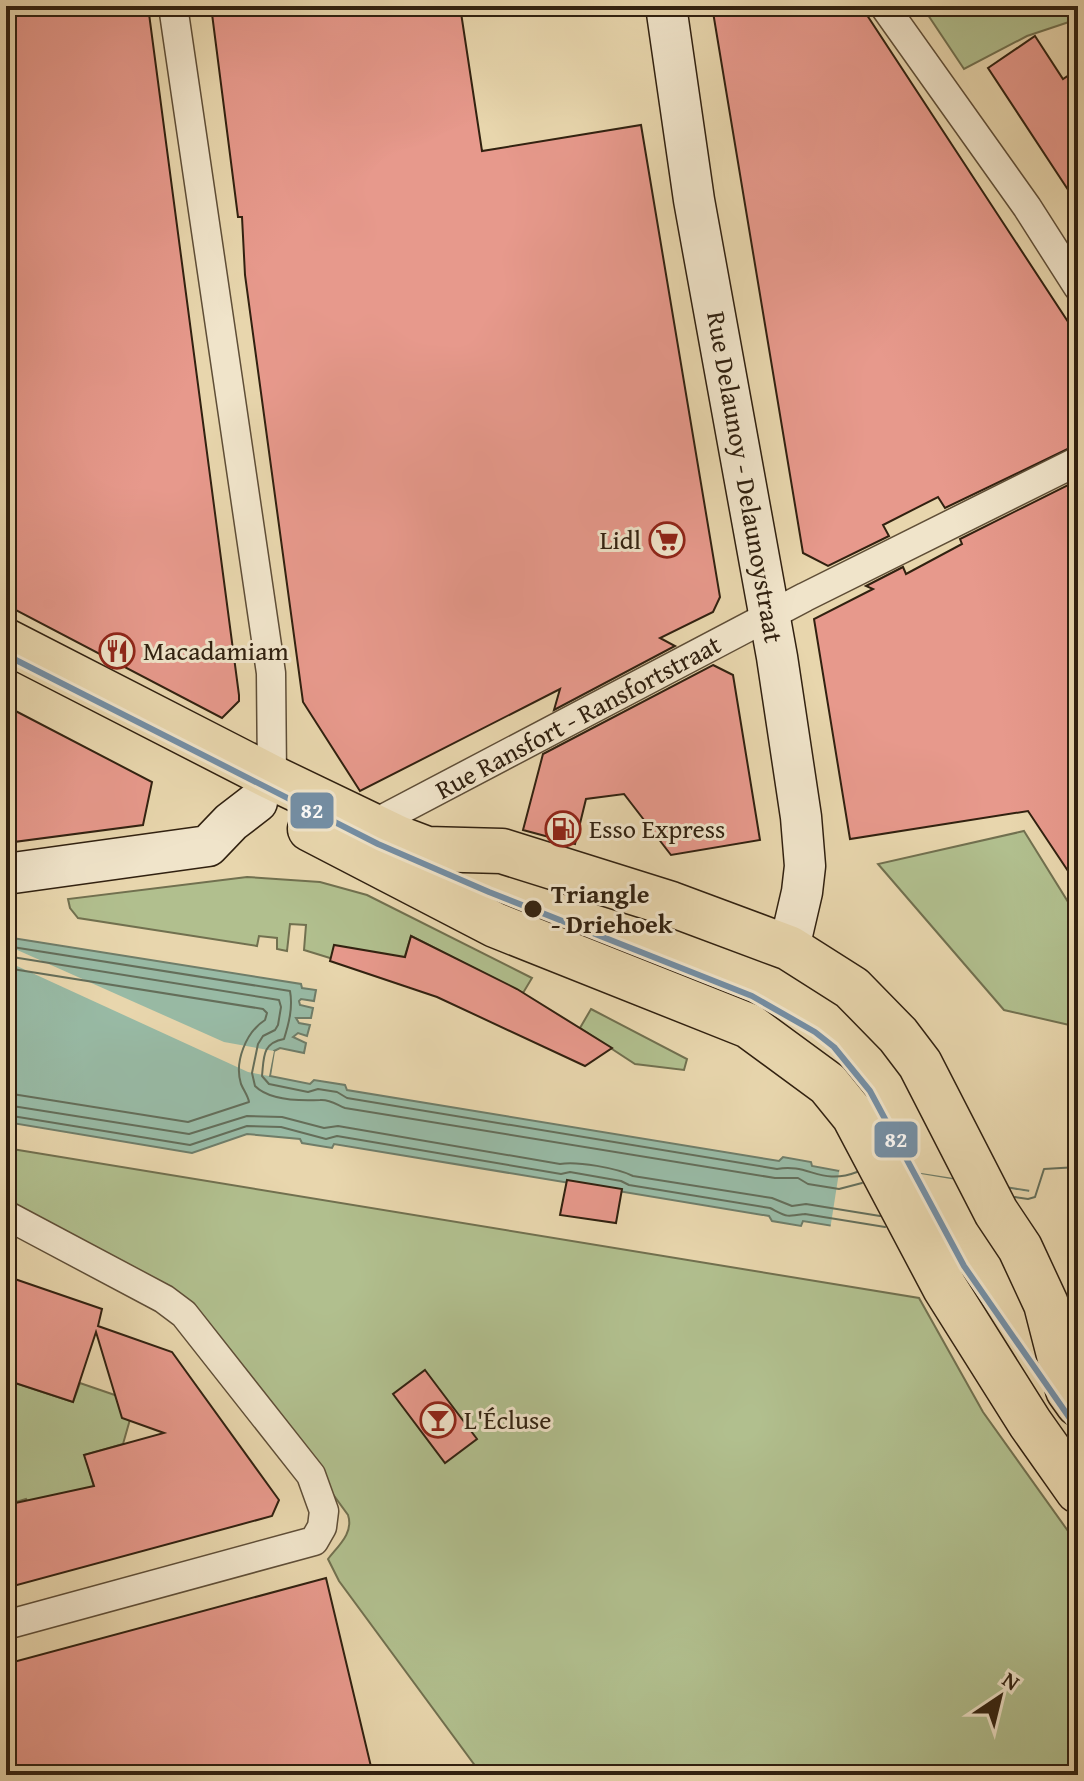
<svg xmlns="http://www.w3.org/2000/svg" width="1084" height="1781" viewBox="0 0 1084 1781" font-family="'Gentium Book Plus',serif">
<rect width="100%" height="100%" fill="#e8d6ad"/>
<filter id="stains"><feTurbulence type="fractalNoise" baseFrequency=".0025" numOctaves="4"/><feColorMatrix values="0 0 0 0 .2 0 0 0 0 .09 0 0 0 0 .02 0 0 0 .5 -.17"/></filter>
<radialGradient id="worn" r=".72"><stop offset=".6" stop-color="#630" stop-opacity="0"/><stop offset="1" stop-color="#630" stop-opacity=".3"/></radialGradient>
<g fill="#b1bf8e" stroke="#71704f" stroke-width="2">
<polygon points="922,6 1078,6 1078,19 1027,36 964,69"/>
<polygon points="1024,831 1070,905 1078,900 1078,1027 1004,1010 878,864"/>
<polygon points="247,877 320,882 367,895 532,978 523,993 411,936 398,979 304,950 306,925 290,924 287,951 277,949 277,938 259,936 257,946 78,918 70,908 68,899"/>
<polygon points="591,1009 687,1059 684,1070 635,1064 580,1028"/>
<path d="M 6,1148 L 919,1298 L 983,1412 L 1078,1545 L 1078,1775 L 482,1775 L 339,1581 L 328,1559 C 338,1546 354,1533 348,1515 L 222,1342 L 6,1204 Z"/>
<polygon points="6,1380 73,1402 80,1383 135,1402 123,1444 85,1455 94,1487 30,1507 26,1499 6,1505"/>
</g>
<polygon fill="#98baa5" stroke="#6f7d69" stroke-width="2" points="6,937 301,984 302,988 316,990 314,1001 301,999 299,1001 300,1005 313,1008 311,1018 296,1018 299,1023 310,1025 307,1036 298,1033 293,1037 306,1043 304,1053 280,1048 274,1051 270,1076 310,1084 314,1080 345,1085 347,1090 779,1161 783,1157 811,1162 812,1166 839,1171 857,1164 1030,1191 1078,1266 803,1221 801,1226 772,1221 769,1216 334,1144 332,1148 302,1143 300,1139 247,1134 192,1153 6,1122"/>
<g fill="#e8d6ad">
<polygon points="6,945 224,1042 274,1051 269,1076 248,1072 6,961"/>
<polygon points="1078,1155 1078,1270 830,1230 840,1166 849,1162 1029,1192 1036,1157"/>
</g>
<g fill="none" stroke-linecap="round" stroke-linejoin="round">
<g stroke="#646e5a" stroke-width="2">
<path d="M 6,946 L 290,991 C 293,1007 289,1023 284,1039 C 262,1043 264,1057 262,1076 L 269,1084 L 308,1092 L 318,1089 L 337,1092 L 347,1098 L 777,1169 C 809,1163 821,1186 857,1172"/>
<path d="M 6,956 L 279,1000 L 281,1007 L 278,1025 L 275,1030 L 263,1036 L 258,1044 L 252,1073 L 255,1086 C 270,1101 300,1101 320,1100 C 330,1099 337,1105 345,1108 L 775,1178 L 798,1178 L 808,1184 L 839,1189 L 862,1183"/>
<path d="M 6,968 L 263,1009 L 267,1013 L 265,1020 C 246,1032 234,1062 241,1084 C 244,1091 248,1096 249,1102 L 188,1122 L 6,1093"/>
<path d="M 6,1105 L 189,1134 L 247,1116 L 282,1117 L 324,1128 L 338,1126 L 560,1164 C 577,1161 617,1168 633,1176 L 772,1198 L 792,1206 L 806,1204 L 880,1216"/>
<path d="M 6,1115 L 190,1145 L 247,1126 L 281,1127 L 326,1139 L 337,1136 L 561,1174 L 570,1172 L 621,1181 L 629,1185 L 770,1208 C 788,1217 785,1217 805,1214 L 885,1227"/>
<polyline points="1015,1197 1028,1199 1035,1197 1044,1169 1078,1167"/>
</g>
</g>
<g fill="#e7998c" stroke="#312110" stroke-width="2">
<polygon points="6,6 148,6 239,695 239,701 222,718 6,605"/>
<polygon points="211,6 460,6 482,151 641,125 720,597 713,612 660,638 675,646 554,710 560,689 360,791 303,702 245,275 242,217 238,217"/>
<polygon points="712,6 861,6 1078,337 1078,444 945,508 938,497 883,525 889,536 828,566 803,553"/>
<polygon points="1035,36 1063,79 1078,69 1078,205 988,68"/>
<polygon points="1078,480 1078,886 1028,811 850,839 814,619 873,589 866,586 903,567 906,574 962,544 960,539"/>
<polygon points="713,665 733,675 760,840 671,855 624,794 586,799 575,844 523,830 543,754"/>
<polygon points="6,706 152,782 143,825 6,843"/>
<polygon points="411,936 517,989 612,1048 585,1066 437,997 330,961 334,945 405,957"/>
<polygon points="567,1180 622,1189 616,1223 560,1215"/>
<polygon points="6,1276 102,1309 98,1326 172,1352 279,1500 272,1516 6,1588 6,1505 94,1486 84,1455 164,1433 122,1418 96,1332 73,1402 6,1380"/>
<polygon points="425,1370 477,1439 445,1463 393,1394"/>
<polygon points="326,1578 373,1775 6,1775 6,1664"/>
</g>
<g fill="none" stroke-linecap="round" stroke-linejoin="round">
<defs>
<g id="street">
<polyline points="173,6 271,673 272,774 266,788"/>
<polyline points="884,6 1027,207 1078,287"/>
<polyline points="364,829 805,597 1078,461"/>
<polyline points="6,1215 164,1299 184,1314 311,1475 324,1511 322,1527 314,1541 6,1625"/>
</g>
<g id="secondary">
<polyline points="666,6 694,200 777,657 801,817 805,866 802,892 789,948"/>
<polyline points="6,874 208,846 231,822 257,802"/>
</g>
<g id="primary">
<polyline points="6,641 271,777 398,838 427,849 502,851 671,904 789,948 852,988 898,1035 920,1064 996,1212 1020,1248 1046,1304 1068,1390 1078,1404"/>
<polyline points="310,829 495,925 749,1026 828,1084 854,1116 945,1288 1030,1423 1078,1491"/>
</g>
</defs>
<use href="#street" stroke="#5f4e37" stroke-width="31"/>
<use href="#secondary" stroke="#312110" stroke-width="43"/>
<use href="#primary" stroke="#312110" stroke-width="47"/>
<use href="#street" stroke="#f0e4ca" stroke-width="28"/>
<use href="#secondary" stroke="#f0e4ca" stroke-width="40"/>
<use href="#primary" stroke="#e8d6ad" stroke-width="44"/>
<defs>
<polyline id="tram-1" points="6,655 378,844 489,892 752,996 815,1032 834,1047 870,1091 964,1266 1078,1430"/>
</defs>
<use href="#tram-1" stroke="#f0e4ca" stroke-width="12"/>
<use href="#tram-1" stroke="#748fa6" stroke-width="6"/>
</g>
<defs>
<symbol id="supermarket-ring" viewBox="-11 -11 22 22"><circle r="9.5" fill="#f0e4ca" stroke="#8f2418" stroke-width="1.5"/><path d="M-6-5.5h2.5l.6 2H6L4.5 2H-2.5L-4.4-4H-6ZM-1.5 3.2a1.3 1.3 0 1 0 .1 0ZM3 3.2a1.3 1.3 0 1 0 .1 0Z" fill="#8f2418"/></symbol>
<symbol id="restaurant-ring" viewBox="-11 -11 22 22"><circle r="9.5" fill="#f0e4ca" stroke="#8f2418" stroke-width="1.5"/><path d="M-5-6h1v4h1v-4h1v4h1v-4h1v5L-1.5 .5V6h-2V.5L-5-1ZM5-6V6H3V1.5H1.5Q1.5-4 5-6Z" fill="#8f2418"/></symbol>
<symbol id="fuel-ring" viewBox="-11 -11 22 22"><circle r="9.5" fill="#f0e4ca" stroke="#8f2418" stroke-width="1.5"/><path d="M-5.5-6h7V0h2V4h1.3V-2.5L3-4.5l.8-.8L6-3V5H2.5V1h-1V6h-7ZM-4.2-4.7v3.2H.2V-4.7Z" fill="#8f2418"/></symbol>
<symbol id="bar-ring" viewBox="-11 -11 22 22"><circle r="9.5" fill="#f0e4ca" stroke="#8f2418" stroke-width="1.5"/><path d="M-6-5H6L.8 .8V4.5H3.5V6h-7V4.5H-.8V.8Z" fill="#8f2418"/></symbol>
</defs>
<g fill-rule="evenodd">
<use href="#supermarket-ring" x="647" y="520" width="40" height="40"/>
<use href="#restaurant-ring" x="97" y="631" width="40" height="40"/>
<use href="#fuel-ring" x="543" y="809" width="40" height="40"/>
<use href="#bar-ring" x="418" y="1400" width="40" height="40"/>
</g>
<circle fill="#312110" stroke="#f0e4ca" stroke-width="3" cx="533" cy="909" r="10"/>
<g text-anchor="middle" stroke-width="6" stroke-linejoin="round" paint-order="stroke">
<g font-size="26" fill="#312110" stroke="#f0e4ca">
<text transform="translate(745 477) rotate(80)" y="9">Rue Delaunoy - Delaunoystraat</text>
<text transform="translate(578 717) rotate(-28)" y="9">Rue Ransfort - Ransfortstraat</text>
</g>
<g font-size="26" fill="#312110" stroke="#f0e4ca" text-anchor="start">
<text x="641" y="549" text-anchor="end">Lidl</text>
<text x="143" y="660">Macadamiam</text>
<text x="589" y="838">Esso Express</text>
<text x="464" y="1429">L'Écluse</text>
</g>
<g font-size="26" font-weight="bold" fill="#312110" stroke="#f0e4ca" text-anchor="start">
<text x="551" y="903">Triangle<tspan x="551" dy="30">- Driehoek</tspan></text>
</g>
</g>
<g stroke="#f0e4ca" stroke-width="3">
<rect x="289" y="791" width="46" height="39" rx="8" fill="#748fa6"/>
<rect x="873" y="1120" width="46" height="39" rx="8" fill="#748fa6"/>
</g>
<g font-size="22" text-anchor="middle" font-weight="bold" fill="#fff">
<text x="312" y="818">82</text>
<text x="896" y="1147">82</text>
</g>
<rect width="1084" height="1781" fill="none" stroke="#e8d6ad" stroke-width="32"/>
<rect x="8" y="8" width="1068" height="1765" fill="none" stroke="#312110" stroke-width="4"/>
<rect x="16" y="16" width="1052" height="1749" fill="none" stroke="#312110" stroke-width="2"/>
<g transform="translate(1000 1697) rotate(35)" stroke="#f0e4ca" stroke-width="6" paint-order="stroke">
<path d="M0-6L14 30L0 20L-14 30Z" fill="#312110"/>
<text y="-12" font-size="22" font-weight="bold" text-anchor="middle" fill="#312110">N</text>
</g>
<rect width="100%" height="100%" filter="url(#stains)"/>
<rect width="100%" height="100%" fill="url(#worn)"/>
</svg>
